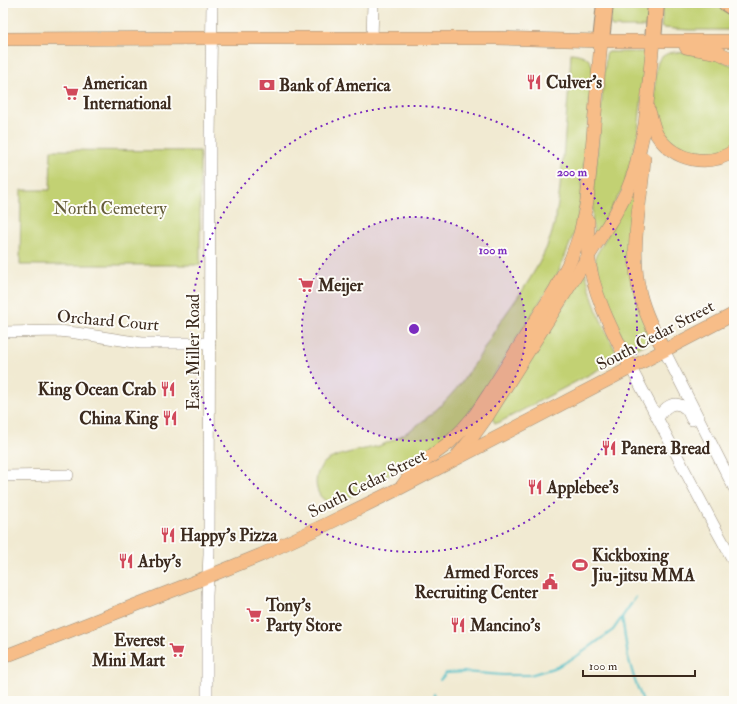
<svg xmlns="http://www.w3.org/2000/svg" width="737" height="704" viewBox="0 0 737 704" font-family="'IM FELL Double Pica',serif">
<rect width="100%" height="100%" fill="#fdfcf7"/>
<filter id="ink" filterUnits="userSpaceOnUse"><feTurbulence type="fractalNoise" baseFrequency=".025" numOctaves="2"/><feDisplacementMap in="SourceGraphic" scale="8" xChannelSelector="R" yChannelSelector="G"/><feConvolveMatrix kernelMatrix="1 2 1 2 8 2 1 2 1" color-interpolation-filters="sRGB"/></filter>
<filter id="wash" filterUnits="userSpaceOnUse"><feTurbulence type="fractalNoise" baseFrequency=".012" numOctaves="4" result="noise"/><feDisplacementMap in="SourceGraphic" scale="16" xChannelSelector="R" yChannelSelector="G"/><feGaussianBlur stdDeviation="0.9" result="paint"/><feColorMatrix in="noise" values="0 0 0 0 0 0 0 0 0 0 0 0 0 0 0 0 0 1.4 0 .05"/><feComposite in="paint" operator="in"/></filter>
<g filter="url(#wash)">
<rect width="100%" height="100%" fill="#f1ead2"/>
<g fill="#c2d173" stroke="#7e7e48">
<polygon points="610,3 651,3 647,27 612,27 610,24"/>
<polygon points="663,3 720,3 734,13 734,30 688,30 663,28 661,27"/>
<polygon points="609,52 644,52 645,60 638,134 624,186 597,233 594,232 592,223 594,186 606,54"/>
<path d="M 673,52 L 707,55 L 734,66 L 734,144 C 726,149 718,153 708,154 C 692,156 670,146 661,131 C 658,127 656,119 656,114 C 655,103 654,71 658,62 C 661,56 667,53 673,52 Z"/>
<path d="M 571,53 C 582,54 590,57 593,68 L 580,207 L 576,229 L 558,273 L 473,408 L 447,437 L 413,462 L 340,502 C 315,508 309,476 325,462 C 335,454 366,449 379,446 C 412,434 443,407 464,379 C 477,362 487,343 498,325 C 502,319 506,314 510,308 C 528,283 547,255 554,225 C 560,199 561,173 564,147 C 566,115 570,84 571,53 Z"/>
<polygon points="51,150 200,151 200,265 20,265 21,190 50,190"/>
<polygon points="635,186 632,243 652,339 650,342 633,350 629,351 615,324 600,282 595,257"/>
<path d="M 585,271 L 593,300 L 599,316 L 617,354 C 615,362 605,366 598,370 L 498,423 L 495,423 L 493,420 L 492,418 Z"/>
</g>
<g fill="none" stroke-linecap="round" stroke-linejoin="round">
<g stroke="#52bfc8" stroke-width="2">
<polyline points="622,617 628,657 635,681 643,701"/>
<polyline points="440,680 446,673 464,672 503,675 530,675 557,667 580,654 613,630 636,597"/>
<polyline points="434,694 436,701"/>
</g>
</g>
</g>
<g filter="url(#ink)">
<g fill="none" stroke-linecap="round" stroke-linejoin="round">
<defs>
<g id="minor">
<polyline points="372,39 373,3"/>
<polyline points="3,332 59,331 76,333 141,343 210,343"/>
<polyline points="664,350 734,488"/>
<polyline points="631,368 713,524 734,562"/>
<path d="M 658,419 C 663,408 674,398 686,409 C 689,412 690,417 692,420"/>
<polyline points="3,476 68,475"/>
<polyline points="207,701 207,596 209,554 210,139 212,3"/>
</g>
<g id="major">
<polyline points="3,39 212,38 496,38 601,41 734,41"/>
<polyline points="686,47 719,53 734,60"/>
<path d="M 649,111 C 652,119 653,128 657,135 C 674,161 708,168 734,151"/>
<path d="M 644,159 C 641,203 629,250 640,294 C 645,314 654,332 664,350"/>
<path d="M 588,221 C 588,232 587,244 588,255 C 593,295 613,332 631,368"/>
<polyline points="458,455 471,439 486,418 615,214 627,191 635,170 645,125 653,41"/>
<polyline points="403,485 416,467 434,454 449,443 462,430 475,415 489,394 555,290 571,259 580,234 587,201 593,138 601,41"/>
<polyline points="3,657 197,581 261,555 325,525 400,488 734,314"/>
</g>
<g id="highway">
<polyline points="726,3 734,8"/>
<polyline points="601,41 605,3"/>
<polyline points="653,41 656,3"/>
</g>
</defs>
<use href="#minor" stroke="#968a78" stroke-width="12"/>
<use href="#major" stroke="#968a78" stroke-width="14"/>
<use href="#highway" stroke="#968a78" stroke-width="18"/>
<use href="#minor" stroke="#fff" stroke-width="11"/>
<use href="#major" stroke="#f7bd88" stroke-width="13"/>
<use href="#highway" stroke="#f7bd88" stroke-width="16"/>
</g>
</g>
<circle cx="414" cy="329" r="112" fill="#7b2cbf" fill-opacity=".12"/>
<g fill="none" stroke="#7b2cbf" stroke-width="2" stroke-dasharray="2 4">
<circle cx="414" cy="329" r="112"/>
<circle cx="414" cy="329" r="223"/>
</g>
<defs>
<symbol id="restaurant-bare" viewBox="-9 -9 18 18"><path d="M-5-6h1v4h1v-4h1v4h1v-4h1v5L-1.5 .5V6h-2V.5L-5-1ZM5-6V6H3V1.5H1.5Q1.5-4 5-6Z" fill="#d1495b" stroke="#fdfcf7" stroke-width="2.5" paint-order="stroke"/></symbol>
<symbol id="bank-bare" viewBox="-9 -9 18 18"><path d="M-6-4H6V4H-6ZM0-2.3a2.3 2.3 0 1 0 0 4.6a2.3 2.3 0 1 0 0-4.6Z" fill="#d1495b" stroke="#fdfcf7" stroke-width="2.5" paint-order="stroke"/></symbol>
<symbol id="supermarket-bare" viewBox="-9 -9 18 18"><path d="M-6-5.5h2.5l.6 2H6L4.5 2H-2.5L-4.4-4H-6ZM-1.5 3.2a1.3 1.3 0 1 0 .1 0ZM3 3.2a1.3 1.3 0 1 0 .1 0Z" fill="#d1495b" stroke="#fdfcf7" stroke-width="2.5" paint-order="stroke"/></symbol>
<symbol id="stadium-bare" viewBox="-9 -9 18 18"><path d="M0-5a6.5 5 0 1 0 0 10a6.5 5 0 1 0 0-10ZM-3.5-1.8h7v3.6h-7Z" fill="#d1495b" stroke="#fdfcf7" stroke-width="2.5" paint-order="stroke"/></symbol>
<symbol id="civic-bare" viewBox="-9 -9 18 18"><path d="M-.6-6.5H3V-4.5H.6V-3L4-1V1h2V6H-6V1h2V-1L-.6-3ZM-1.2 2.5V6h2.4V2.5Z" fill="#d1495b" stroke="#fdfcf7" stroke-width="2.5" paint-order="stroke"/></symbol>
</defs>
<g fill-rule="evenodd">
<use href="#restaurant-bare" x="523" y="71" width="22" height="22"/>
<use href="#bank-bare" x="256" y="74" width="22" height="22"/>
<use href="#supermarket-bare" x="60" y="82" width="22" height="22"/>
<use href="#supermarket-bare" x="295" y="274" width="22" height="22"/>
<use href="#restaurant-bare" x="157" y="378" width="22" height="22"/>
<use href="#restaurant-bare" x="159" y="407" width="22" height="22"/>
<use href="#restaurant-bare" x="598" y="437" width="22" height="22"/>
<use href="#restaurant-bare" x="524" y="476" width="22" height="22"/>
<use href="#restaurant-bare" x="157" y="524" width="22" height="22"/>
<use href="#restaurant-bare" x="115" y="550" width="22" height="22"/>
<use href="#stadium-bare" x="569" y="554" width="22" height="22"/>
<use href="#civic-bare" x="539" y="571" width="22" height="22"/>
<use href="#supermarket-bare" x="243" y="604" width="22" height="22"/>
<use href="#restaurant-bare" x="447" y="614" width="22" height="22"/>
<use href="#supermarket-bare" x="166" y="639" width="22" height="22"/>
</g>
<g text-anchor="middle" stroke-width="4" stroke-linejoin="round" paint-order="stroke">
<g font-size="17" font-weight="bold" fill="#3b2a1e" stroke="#fdfcf7" text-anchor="start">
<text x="546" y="88">Culver's</text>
<text x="83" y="89">American<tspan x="83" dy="20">International</tspan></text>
<text x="279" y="91">Bank of America</text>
<text x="318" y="291">Meijer</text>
<text x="156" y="395" text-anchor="end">King Ocean Crab</text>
<text x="158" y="424" text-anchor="end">China King</text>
<text x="621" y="454">Panera Bread</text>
<text x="547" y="493">Applebee's</text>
<text x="180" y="541">Happy's Pizza</text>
<text x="592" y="561">Kickboxing<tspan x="592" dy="20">Jiu-jitsu MMA</tspan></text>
<text x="138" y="567">Arby's</text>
<text x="538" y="578" text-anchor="end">Armed Forces<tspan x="538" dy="20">Recruiting Center</tspan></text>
<text x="266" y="611">Tony's<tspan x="266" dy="20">Party Store</tspan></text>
<text x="470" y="631">Mancino's</text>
<text x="165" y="646" text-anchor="end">Everest<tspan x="165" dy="20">Mini Mart</tspan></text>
</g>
<g font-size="17" fill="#645c38" stroke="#fdfcf7">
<text x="110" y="214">North Cemetery</text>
</g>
<g font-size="17" fill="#3b2a1e" stroke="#fdfcf7">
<text transform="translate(108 320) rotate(5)" y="6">Orchard Court</text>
<text transform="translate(655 335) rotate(-28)" y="6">South Cedar Street</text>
<text transform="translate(193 352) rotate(-90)" y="6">East Miller Road</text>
<text transform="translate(367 483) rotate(-27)" y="6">South Cedar Street</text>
</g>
</g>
<circle cx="414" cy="329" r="6" fill="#7b2cbf" stroke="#fdfcf7" stroke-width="2"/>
<g font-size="12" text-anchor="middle" font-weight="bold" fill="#7b2cbf" stroke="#fdfcf7" stroke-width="4" stroke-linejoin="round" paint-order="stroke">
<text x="572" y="176">200 m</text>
<text x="493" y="254">100 m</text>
</g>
<rect width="737" height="704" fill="none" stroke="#fdfcf7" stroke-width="16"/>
<path d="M583 670v6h112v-6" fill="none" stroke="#3b2a1e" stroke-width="2"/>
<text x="589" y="670" font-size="12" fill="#3b2a1e" stroke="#fdfcf7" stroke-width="3" paint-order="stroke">100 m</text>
</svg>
